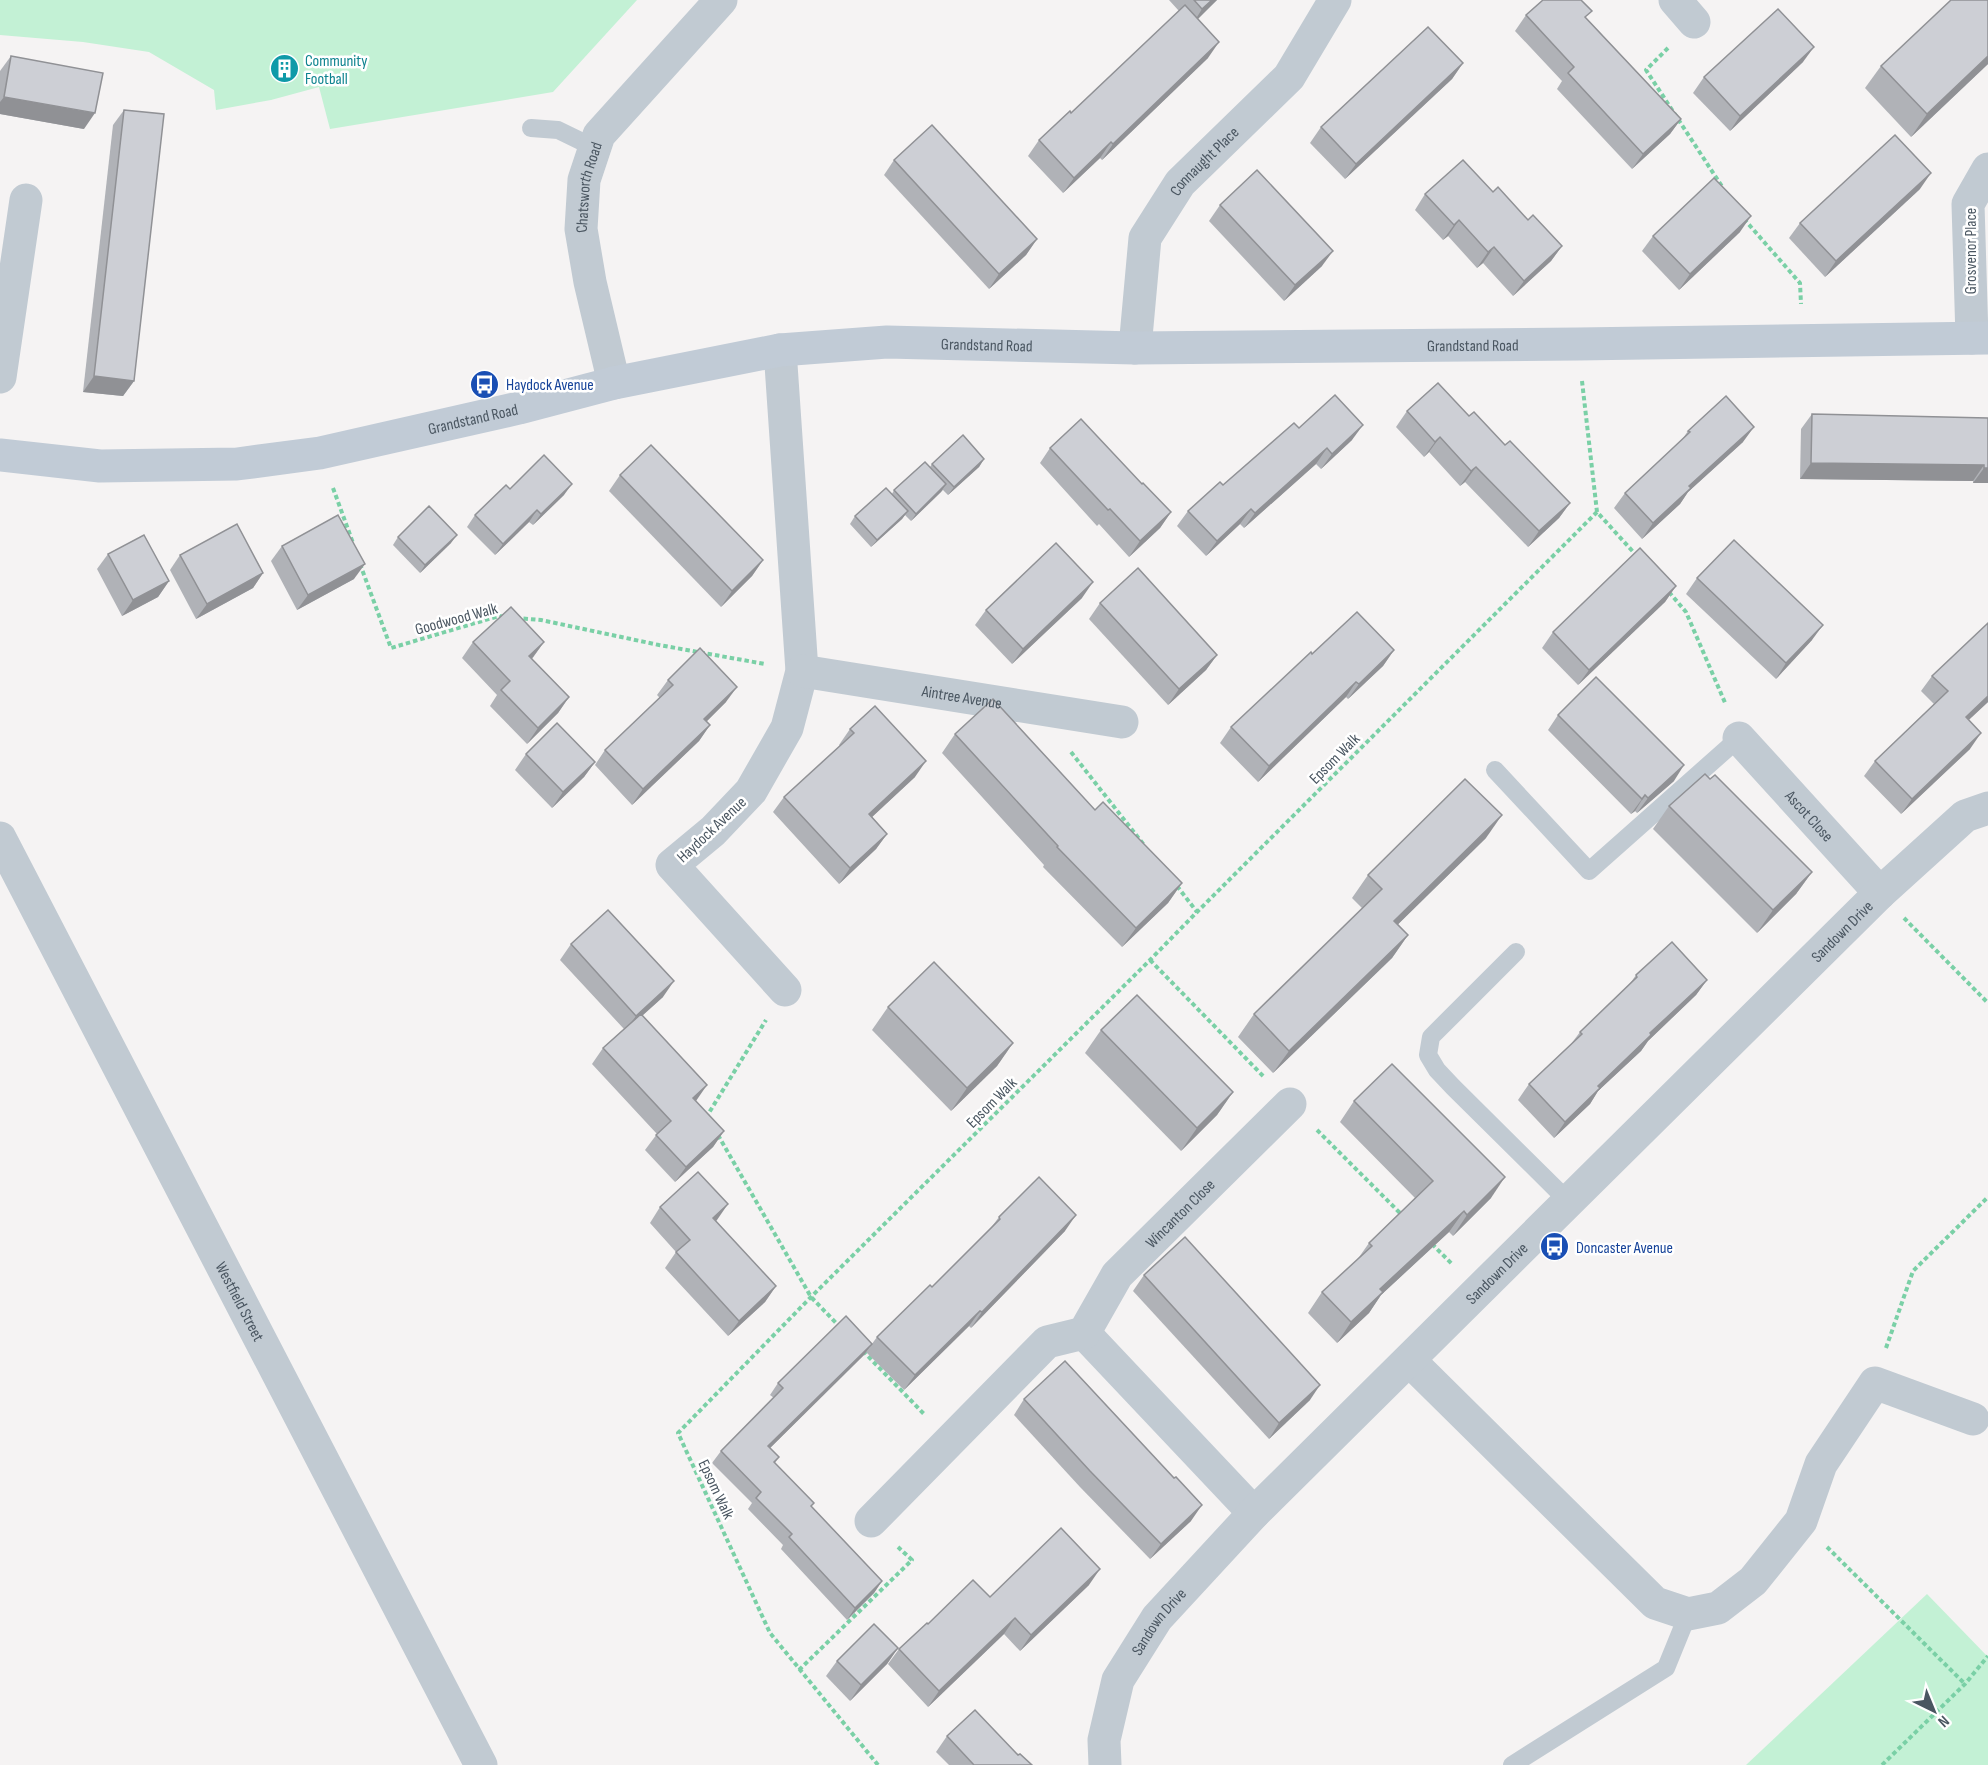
<svg xmlns="http://www.w3.org/2000/svg" width="1988" height="1765" viewBox="0 0 1988 1765" font-family="'Sofia Sans Condensed',sans-serif">
<rect width="100%" height="100%" fill="#f5f3f3"/>
<g fill="#c3f1d5">
<polygon points="0,0 637,0 553,92 330,129 319,87 271,100 216,110 214,90 149,52 83,42 0,35"/>
<polygon points="1927,1594 1988,1657 1988,1765 1746,1765"/>
</g>
<g fill="none" stroke-linecap="round" stroke-linejoin="round">
<g stroke="#7ad0a6" stroke-width="4" stroke-dasharray="4.5 3" stroke-linecap="butt">
<polyline points="1668,48 1646,70 1723,188"/>
<polyline points="1744,219 1800,283 1801,304"/>
<polyline points="1582,381 1597,512 1636,555"/>
<polyline points="333,488 353,543"/>
<polyline points="360,564 391,648 499,616 505,617"/>
<polyline points="1669,592 1686,612 1726,705"/>
<polyline points="516,618 541,620 659,645 765,664"/>
<polyline points="1071,752 1144,845"/>
<polyline points="1177,886 1197,912"/>
<polyline points="1904,918 1988,1003"/>
<polyline points="1150,960 1265,1078"/>
<polyline points="708,1118 707,1116 766,1020"/>
<polyline points="1317,1130 1403,1216"/>
<polyline points="718,1135 811,1297 841,1328"/>
<polyline points="1432,1244 1452,1264"/>
<polyline points="1886,1348 1913,1271 1988,1197"/>
<polyline points="863,1351 924,1414"/>
<polyline points="1827,1547 1965,1684"/>
<polyline points="799,1670 912,1560 898,1547"/>
<polyline points="878,1765 770,1633 678,1433 811,1297 1150,960 1197,912 1597,512"/>
<polyline points="1882,1765 1965,1684 1988,1656"/>
</g>
<g stroke="#c1cad2" stroke-width="18">
<polyline points="531,128 558,130 595,148"/>
<polyline points="1495,770 1589,871 1739,738"/>
<polyline points="1516,952 1431,1037 1428,1055 1437,1070 1453,1087 1568,1201"/>
<polyline points="1512,1765 1666,1668 1688,1614"/>
</g>
<g stroke="#c1cad2" stroke-width="33">
<polyline points="1675,0 1694,22"/>
<polyline points="1972,338 1968,204 1988,169"/>
<path id="s1" d="M 1135,348 L 1145,238 L 1180,183 L 1289,77 L 1335,0"/>
<polyline points="780,350 802,671 787,728 751,791 713,831 672,865 785,990"/>
<polyline points="0,377 26,200"/>
<path id="s2" d="M 614,383 L 590,282 L 581,229 L 584,180 L 599,135 L 721,0"/>
<path id="s3" d="M 802,671 L 1122,722"/>
<path id="s4" d="M 1739,738 L 1880,893"/>
<path id="s5" d="M 0,838 L 481,1765"/>
<polyline points="1084,1333 1254,1513"/>
<polyline points="1409,1360 1655,1603 1688,1614 1718,1608 1753,1581 1801,1521 1821,1464 1875,1383 1973,1419"/>
<path id="s6" d="M 871,1521 L 1047,1342 L 1084,1333 L 1117,1275 L 1290,1104"/>
<path id="s7" d="M 1105,1765 L 1104,1740 L 1118,1680 L 1157,1618 L 1254,1513 L 1880,893 L 1965,816 L 1988,808"/>
</g>
<path stroke="#c1cbd6" stroke-width="33" id="s8" d="M 0,455 L 100,466 L 237,464 L 320,453 L 519,408 L 614,383 L 780,350 L 887,342 L 1135,348 L 1578,344 L 1988,338"/>
</g>
<g fill="#b0b2b7">
<polygon points="1169,0 1217,0 1197,19 1208,58 1102,160 1100,158 1063,193 1028,156 1039,140 1071,113 1179,11"/>
<polygon points="1526,15 1587,19 1681,119 1670,134 1632,169 1557,89 1562,81 1515,31"/>
<polygon points="11,56 84,129 0,114 0,71"/>
<polygon points="1803,62 1730,131 1693,93 1704,77"/>
<polygon points="1463,63 1452,79 1345,179 1310,143 1321,127"/>
<polygon points="1988,64 1911,137 1865,88 1881,66"/>
<polygon points="124,110 134,381 123,396 83,392 113,125"/>
<polygon points="894,160 1037,239 1026,255 989,289 884,175"/>
<polygon points="1920,189 1825,277 1789,238 1800,223"/>
<polygon points="1493,192 1562,246 1551,261 1513,296 1483,263 1477,268 1448,236 1443,240 1415,210 1425,194"/>
<polygon points="1220,205 1322,266 1284,301 1209,221"/>
<polygon points="1740,232 1679,290 1642,251 1653,236"/>
<polygon points="1407,411 1469,416 1505,445 1570,503 1559,518 1528,547 1465,482 1460,486 1429,452 1424,457 1396,427"/>
<polygon points="1812,414 1988,418 1988,483 1973,483 1973,481 1800,479 1801,429"/>
<polygon points="1299,428 1352,440 1321,469 1316,464 1244,528 1240,524 1206,556 1177,526 1188,511"/>
<polygon points="1688,431 1743,442 1688,492 1680,504 1642,539 1614,508 1625,493 1681,441"/>
<polygon points="1050,448 1142,484 1171,512 1160,528 1129,557 1099,524 1097,526 1040,463"/>
<polygon points="984,459 979,467 948,495 943,490 911,521 905,515 902,519 871,547 850,524 855,516 892,494 894,490 930,467 932,464"/>
<polygon points="620,475 763,560 752,576 721,607 609,491"/>
<polygon points="564,495 533,525 529,522 495,555 467,527 475,515"/>
<polygon points="398,537 451,543 420,573 393,545"/>
<polygon points="282,546 354,579 297,610 271,561"/>
<polygon points="108,554 169,581 158,597 122,616 97,569"/>
<polygon points="180,555 263,573 253,588 196,619 170,570"/>
<polygon points="1697,578 1812,640 1776,679 1686,594"/>
<polygon points="1676,586 1665,602 1578,685 1542,648 1553,632"/>
<polygon points="1082,598 1012,664 975,625 986,610"/>
<polygon points="1100,603 1217,655 1206,670 1168,705 1089,619"/>
<polygon points="473,642 544,642 532,659 569,697 558,713 527,744 490,706 497,695 462,658"/>
<polygon points="1394,650 1383,666 1348,699 1346,697 1258,782 1220,743 1231,727 1312,654"/>
<polygon points="1932,676 1988,702 1968,720 1970,749 1901,814 1864,776 1875,761 1934,704 1921,691"/>
<polygon points="668,680 726,702 706,722 710,725 699,741 632,805 595,765 605,750 660,698 657,695"/>
<polygon points="1558,715 1674,781 1637,813 1635,811 1631,814 1548,730"/>
<polygon points="850,729 915,777 872,817 887,834 876,849 839,884 773,812 784,797 840,746 839,745"/>
<polygon points="955,734 1095,810 1182,883 1168,903 1122,947 1043,867 1044,865 942,753"/>
<polygon points="526,754 595,762 584,777 552,808 515,770"/>
<polygon points="1669,806 1812,872 1796,894 1757,933 1653,829"/>
<polygon points="1486,838 1398,924 1408,935 1392,958 1273,1073 1238,1037 1254,1014 1363,909 1352,898 1368,875"/>
<polygon points="571,944 663,997 642,1016 695,1101 724,1131 713,1147 675,1182 645,1150 657,1134 592,1064 603,1048 624,1029 560,960"/>
<polygon points="1636,975 1707,980 1696,995 1648,1041 1641,1051 1598,1091 1590,1104 1554,1138 1518,1100 1529,1084 1571,1044 1580,1032 1629,985"/>
<polygon points="888,1007 1013,1043 997,1066 951,1111 872,1030"/>
<polygon points="1101,1030 1233,1092 1217,1115 1181,1151 1085,1053"/>
<polygon points="1354,1101 1491,1198 1453,1236 1449,1232 1381,1295 1369,1313 1337,1343 1308,1313 1322,1292 1357,1260 1369,1243 1415,1198 1340,1122"/>
<polygon points="660,1207 717,1220 715,1221 776,1286 765,1302 728,1336 665,1268 676,1252 650,1223"/>
<polygon points="999,1217 1065,1231 971,1328 969,1326 904,1390 866,1352 877,1337 932,1287 990,1229"/>
<polygon points="1144,1275 1310,1400 1269,1439 1133,1291"/>
<polygon points="872,1344 864,1355 770,1448 779,1457 775,1463 811,1506 882,1581 874,1593 847,1620 781,1549 783,1545 748,1509 752,1503 712,1463 721,1451 774,1398 770,1395 778,1383"/>
<polygon points="1024,1399 1174,1478 1191,1521 1150,1559 1080,1487 1014,1415"/>
<polygon points="1089,1585 1020,1651 1004,1634 928,1707 888,1664 899,1649 928,1624 990,1597"/>
<polygon points="898,1648 887,1664 850,1701 826,1676 837,1661"/>
<polygon points="947,1736 1032,1765 949,1765 936,1752"/>
</g>
<g fill="#909195">
<polygon points="1212,0 1217,0 1192,25 1202,9"/>
<polygon points="1219,42 1208,58 1102,160 1113,144"/>
<polygon points="1814,47 1803,62 1730,131 1740,116"/>
<polygon points="1988,56 1988,64 1911,137 1927,114"/>
<polygon points="1463,63 1452,79 1345,179 1356,164"/>
<polygon points="4,97 95,113 84,129 0,114 0,102"/>
<polygon points="1681,119 1670,134 1632,169 1643,154"/>
<polygon points="1111,142 1100,158 1063,193 1074,178"/>
<polygon points="1931,173 1920,189 1825,277 1836,261"/>
<polygon points="1751,216 1740,232 1679,290 1690,274"/>
<polygon points="1459,220 1448,236 1443,240 1454,225"/>
<polygon points="1037,239 1026,255 989,289 999,274"/>
<polygon points="1562,246 1551,261 1513,296 1524,281"/>
<polygon points="1494,247 1483,263 1477,268 1488,252"/>
<polygon points="1333,251 1322,266 1284,301 1295,285"/>
<polygon points="94,376 134,381 123,396 83,392"/>
<polygon points="1363,425 1352,440 1321,469 1332,454"/>
<polygon points="1754,427 1743,442 1688,492 1680,504 1642,539 1653,523 1689,486"/>
<polygon points="1440,437 1429,452 1424,457 1435,442"/>
<polygon points="1327,448 1316,464 1244,528 1255,513"/>
<polygon points="984,459 979,467 948,495 954,487"/>
<polygon points="1811,463 1984,465 1973,481 1800,479"/>
<polygon points="1476,467 1465,482 1460,486 1471,471"/>
<polygon points="1984,468 1988,468 1988,483 1973,483"/>
<polygon points="572,484 564,495 533,525 541,514"/>
<polygon points="946,484 941,492 911,521 916,514"/>
<polygon points="1570,503 1559,518 1528,547 1539,531"/>
<polygon points="1251,509 1240,524 1206,556 1217,541"/>
<polygon points="537,510 529,522 495,555 503,544"/>
<polygon points="908,511 902,519 871,547 877,540"/>
<polygon points="1171,512 1160,528 1129,557 1140,541"/>
<polygon points="457,535 451,543 420,573 425,565"/>
<polygon points="763,560 752,576 721,607 732,591"/>
<polygon points="365,564 354,579 297,610 308,595"/>
<polygon points="263,573 253,588 196,619 207,604"/>
<polygon points="169,581 158,597 122,616 133,600"/>
<polygon points="1093,582 1082,598 1012,664 1023,649"/>
<polygon points="1676,586 1665,602 1578,685 1589,670"/>
<polygon points="1823,625 1812,640 1776,679 1786,663"/>
<polygon points="544,642 533,657 518,672 529,656"/>
<polygon points="1394,650 1383,666 1348,699 1359,684"/>
<polygon points="1217,655 1206,670 1168,705 1179,689"/>
<polygon points="1356,682 1346,697 1258,782 1269,766"/>
<polygon points="737,687 726,702 693,735 704,719"/>
<polygon points="1988,696 1988,702 1955,733 1966,717"/>
<polygon points="569,697 558,713 527,744 538,728"/>
<polygon points="710,725 699,741 632,805 643,789"/>
<polygon points="1981,733 1970,749 1901,814 1912,799"/>
<polygon points="926,761 915,777 858,830 869,814"/>
<polygon points="595,762 584,777 552,808 563,792"/>
<polygon points="1684,765 1674,781 1637,813 1648,798"/>
<polygon points="1645,795 1635,811 1631,814 1642,799"/>
<polygon points="1502,815 1486,838 1378,944 1394,921"/>
<polygon points="887,834 876,849 839,884 850,868"/>
<polygon points="1812,872 1796,894 1757,933 1773,910"/>
<polygon points="1182,883 1168,903 1122,947 1136,928"/>
<polygon points="1408,935 1392,958 1273,1073 1289,1051"/>
<polygon points="1707,980 1696,995 1648,1041 1641,1051 1598,1091 1590,1104 1554,1138 1565,1122 1598,1086 1650,1033"/>
<polygon points="674,981 663,997 625,1031 636,1016"/>
<polygon points="1013,1043 997,1066 951,1111 967,1088"/>
<polygon points="707,1085 696,1101 693,1098"/>
<polygon points="1233,1092 1217,1115 1181,1151 1197,1128"/>
<polygon points="724,1131 713,1147 675,1182 686,1167"/>
<polygon points="1505,1177 1491,1198 1453,1236 1467,1215"/>
<polygon points="728,1204 717,1220 702,1233 713,1218"/>
<polygon points="1464,1211 1449,1232 1381,1295 1369,1313 1337,1343 1351,1322 1380,1289"/>
<polygon points="1076,1215 1065,1231 971,1328 982,1312"/>
<polygon points="776,1286 765,1302 728,1336 739,1321"/>
<polygon points="980,1311 969,1326 904,1390 915,1375"/>
<polygon points="872,1344 864,1355 760,1458 768,1446"/>
<polygon points="1320,1385 1310,1400 1269,1439 1279,1423"/>
<polygon points="1202,1505 1191,1521 1150,1559 1161,1544"/>
<polygon points="1100,1569 1089,1585 1020,1651 1031,1635"/>
<polygon points="882,1581 874,1593 847,1620 855,1608"/>
<polygon points="1015,1618 1004,1634 928,1707 939,1691"/>
<polygon points="898,1648 887,1664 850,1701 861,1685"/>
</g>
<g fill="#cdcfd5" stroke="#909195" stroke-width="1.5">
<polygon points="1194,0 1212,0 1202,9"/>
<polygon points="1543,0 1581,0 1592,11 1585,17 1681,119 1643,154 1568,73 1574,67 1526,15"/>
<polygon points="1951,0 1988,0 1988,56 1927,114 1881,66"/>
<polygon points="1185,5 1219,42 1113,144 1111,142 1074,178 1039,140 1070,111 1071,113"/>
<polygon points="1778,9 1814,47 1740,116 1704,77"/>
<polygon points="1428,27 1463,63 1356,164 1321,127"/>
<polygon points="11,56 103,73 95,113 4,97"/>
<polygon points="124,110 164,114 134,381 94,376"/>
<polygon points="932,125 1037,239 999,274 894,160"/>
<polygon points="1895,135 1931,173 1836,261 1800,223"/>
<polygon points="1463,160 1493,192 1498,187 1528,220 1533,215 1562,246 1524,281 1494,247 1488,252 1459,220 1454,225 1425,194"/>
<polygon points="1257,170 1333,251 1295,285 1220,205"/>
<polygon points="1714,178 1751,216 1690,274 1653,236"/>
<polygon points="1438,383 1469,416 1474,412 1505,445 1510,441 1570,503 1539,531 1476,467 1471,471 1440,437 1435,442 1407,411"/>
<polygon points="1335,395 1363,425 1332,454 1327,448 1255,513 1251,509 1217,541 1188,511 1220,482 1223,485 1294,423 1299,428"/>
<polygon points="1726,396 1754,427 1689,486 1691,488 1653,523 1625,493 1690,432 1688,431"/>
<polygon points="1812,414 1988,418 1988,468 1984,468 1984,465 1811,463"/>
<polygon points="1081,419 1142,484 1143,483 1171,512 1140,541 1110,509 1108,510 1050,448"/>
<polygon points="963,435 984,459 954,487 932,464"/>
<polygon points="651,445 763,560 732,591 620,475"/>
<polygon points="544,455 572,484 541,514 537,510 503,544 475,515 506,485 510,489"/>
<polygon points="925,462 946,484 916,514 894,490"/>
<polygon points="886,488 908,511 877,540 855,516"/>
<polygon points="429,506 457,535 425,565 398,537"/>
<polygon points="338,515 365,564 308,595 282,546"/>
<polygon points="237,524 263,573 207,604 180,555"/>
<polygon points="144,535 169,581 133,600 108,554"/>
<polygon points="1734,540 1823,625 1786,663 1697,578"/>
<polygon points="1056,543 1093,582 1023,649 986,610"/>
<polygon points="1640,548 1676,586 1589,670 1553,632"/>
<polygon points="1138,568 1217,655 1179,689 1100,603"/>
<polygon points="511,607 544,642 529,656 569,697 538,728 501,690 510,681 473,642"/>
<polygon points="1357,612 1394,650 1359,684 1356,682 1269,766 1231,727 1311,652 1312,654"/>
<polygon points="1988,623 1988,696 1966,717 1981,733 1912,799 1875,761 1948,691 1932,676"/>
<polygon points="700,648 737,687 704,719 710,725 643,789 605,750 673,685 668,680"/>
<polygon points="1596,677 1684,765 1648,798 1645,795 1642,799 1558,715"/>
<polygon points="993,699 1095,810 1103,802 1182,883 1136,928 1057,847 1058,846 955,734"/>
<polygon points="875,706 926,761 869,814 887,834 850,868 784,797 854,733 850,729"/>
<polygon points="557,723 595,762 563,792 526,754"/>
<polygon points="1705,774 1710,779 1715,775 1812,872 1773,910 1669,806"/>
<polygon points="1465,779 1502,815 1394,921 1408,935 1289,1051 1254,1014 1382,889 1368,875"/>
<polygon points="608,910 674,981 636,1016 571,944"/>
<polygon points="1672,942 1707,980 1650,1033 1651,1035 1598,1086 1600,1088 1565,1122 1529,1084 1582,1034 1580,1032 1637,977 1636,975"/>
<polygon points="934,962 1013,1043 967,1088 888,1007"/>
<polygon points="1137,995 1233,1092 1197,1128 1101,1030"/>
<polygon points="641,1014 707,1085 693,1098 724,1131 686,1167 656,1135 671,1121 603,1048"/>
<polygon points="1392,1064 1505,1177 1467,1215 1464,1211 1380,1289 1383,1292 1351,1322 1322,1292 1372,1246 1369,1243 1433,1181 1354,1101"/>
<polygon points="698,1172 728,1204 713,1218 776,1286 739,1321 676,1252 690,1240 660,1207"/>
<polygon points="1039,1177 1076,1215 982,1312 980,1311 915,1375 877,1337 930,1285 932,1287 1000,1219 999,1217"/>
<polygon points="1185,1237 1320,1385 1279,1423 1144,1275"/>
<polygon points="846,1316 872,1344 768,1446 779,1457 774,1462 814,1503 811,1506 882,1581 855,1608 789,1537 792,1534 756,1498 761,1492 721,1451 783,1388 778,1383"/>
<polygon points="1065,1361 1174,1478 1176,1477 1202,1505 1161,1544 1090,1471 1024,1399"/>
<polygon points="1061,1528 1100,1569 1031,1635 1015,1618 939,1691 899,1649 927,1623 928,1624 973,1580 990,1597"/>
<polygon points="874,1624 898,1648 861,1685 837,1661"/>
<polygon points="975,1710 1018,1755 1020,1754 1032,1765 974,1765 947,1736"/>
</g>
<defs>
<symbol id="building-disc" viewBox="-11 -11 22 22"><circle r="9.5" fill="#0f9aa8" stroke="#fff"/><path d="M-4-6H4V6H1V3H-1V6H-4ZM-2.5-4.3h1.7v1.8h-1.7ZM.8-4.3h1.7v1.8H.8ZM-2.5-1h1.7V.8h-1.7ZM.8-1h1.7V.8H.8Z" fill="#fff"/></symbol>
<symbol id="bus-disc" viewBox="-11 -11 22 22"><circle r="9.5" fill="#1a4fb4" stroke="#fff"/><path d="M-5-6H5V4H4V6H2V4H-2V6H-4V4H-5ZM-3.5-4V0h7V-4ZM-3.5 1.2v1.5H-2V1.2ZM2 1.2v1.5H3.5V1.2Z" fill="#fff"/></symbol>
</defs>
<g fill-rule="evenodd">
<use href="#building-disc" x="268" y="52" width="33" height="33"/>
<use href="#bus-disc" x="468" y="368" width="33" height="33"/>
<use href="#bus-disc" x="1538" y="1230" width="33" height="33"/>
</g>
<g text-anchor="middle" stroke-width="5" stroke-linejoin="round" paint-order="stroke">
<g font-size="16" fill="#0d838f" stroke="#fff" text-anchor="start">
<text x="305" y="66">Community<tspan x="305" dy="18">Football</tspan></text>
</g>
<g font-size="16" fill="#4a5661" stroke="#fff">
<text dy="6" stroke="none"><textPath href="#s1" startOffset="208">Connaught Place</textPath></text>
<text dy="6" stroke="none"><textPath href="#s2" startOffset="200">Chatsworth Road</textPath></text>
<text transform="translate(1970 251) rotate(-90)" y="6">Grosvenor Place</text>
<text dy="6" stroke="none"><textPath href="#s8" startOffset="1000">Grandstand Road</textPath></text>
<text dy="6" stroke="none"><textPath href="#s8" startOffset="1486">Grandstand Road</textPath></text>
<text dy="6" stroke="none"><textPath href="#s8" startOffset="478">Grandstand Road</textPath></text>
<text transform="translate(456 618) rotate(-15)" y="6">Goodwood Walk</text>
<text dy="6" stroke="none"><textPath href="#s3" startOffset="162">Aintree Avenue</textPath></text>
<text transform="translate(1334 758) rotate(-45)" y="6">Epsom Walk</text>
<text dy="6" stroke="none"><textPath href="#s4" startOffset="105">Ascot Close</textPath></text>
<text transform="translate(711 829) rotate(-43)" y="6">Haydock Avenue</text>
<text dy="6" stroke="none"><textPath href="#s7" startOffset="1130">Sandown Drive</textPath></text>
<text transform="translate(991 1102) rotate(-45)" y="6">Epsom Walk</text>
<text dy="6" stroke="none"><textPath href="#s6" startOffset="444">Wincanton Close</textPath></text>
<text dy="6" stroke="none"><textPath href="#s7" startOffset="644">Sandown Drive</textPath></text>
<text dy="6" stroke="none"><textPath href="#s5" startOffset="522">Westfield Street</textPath></text>
<text transform="translate(717 1489) rotate(65)" y="6">Epsom Walk</text>
<text dy="6" stroke="none"><textPath href="#s7" startOffset="158">Sandown Drive</textPath></text>
</g>
<g font-size="16" fill="#164399" stroke="#fff" text-anchor="start">
<text x="506" y="390">Haydock Avenue</text>
<text x="1576" y="1253">Doncaster Avenue</text>
</g>
</g>
<g transform="translate(1934 1711) rotate(137)" stroke="#ffffff" stroke-width="4.5" paint-order="stroke">
<path d="M0-4.5L10 22L0 15L-10 22Z" fill="#4a5661"/>
<text y="-9" font-size="16" font-weight="bold" text-anchor="middle" fill="#4a5661">N</text>
</g>
</svg>
